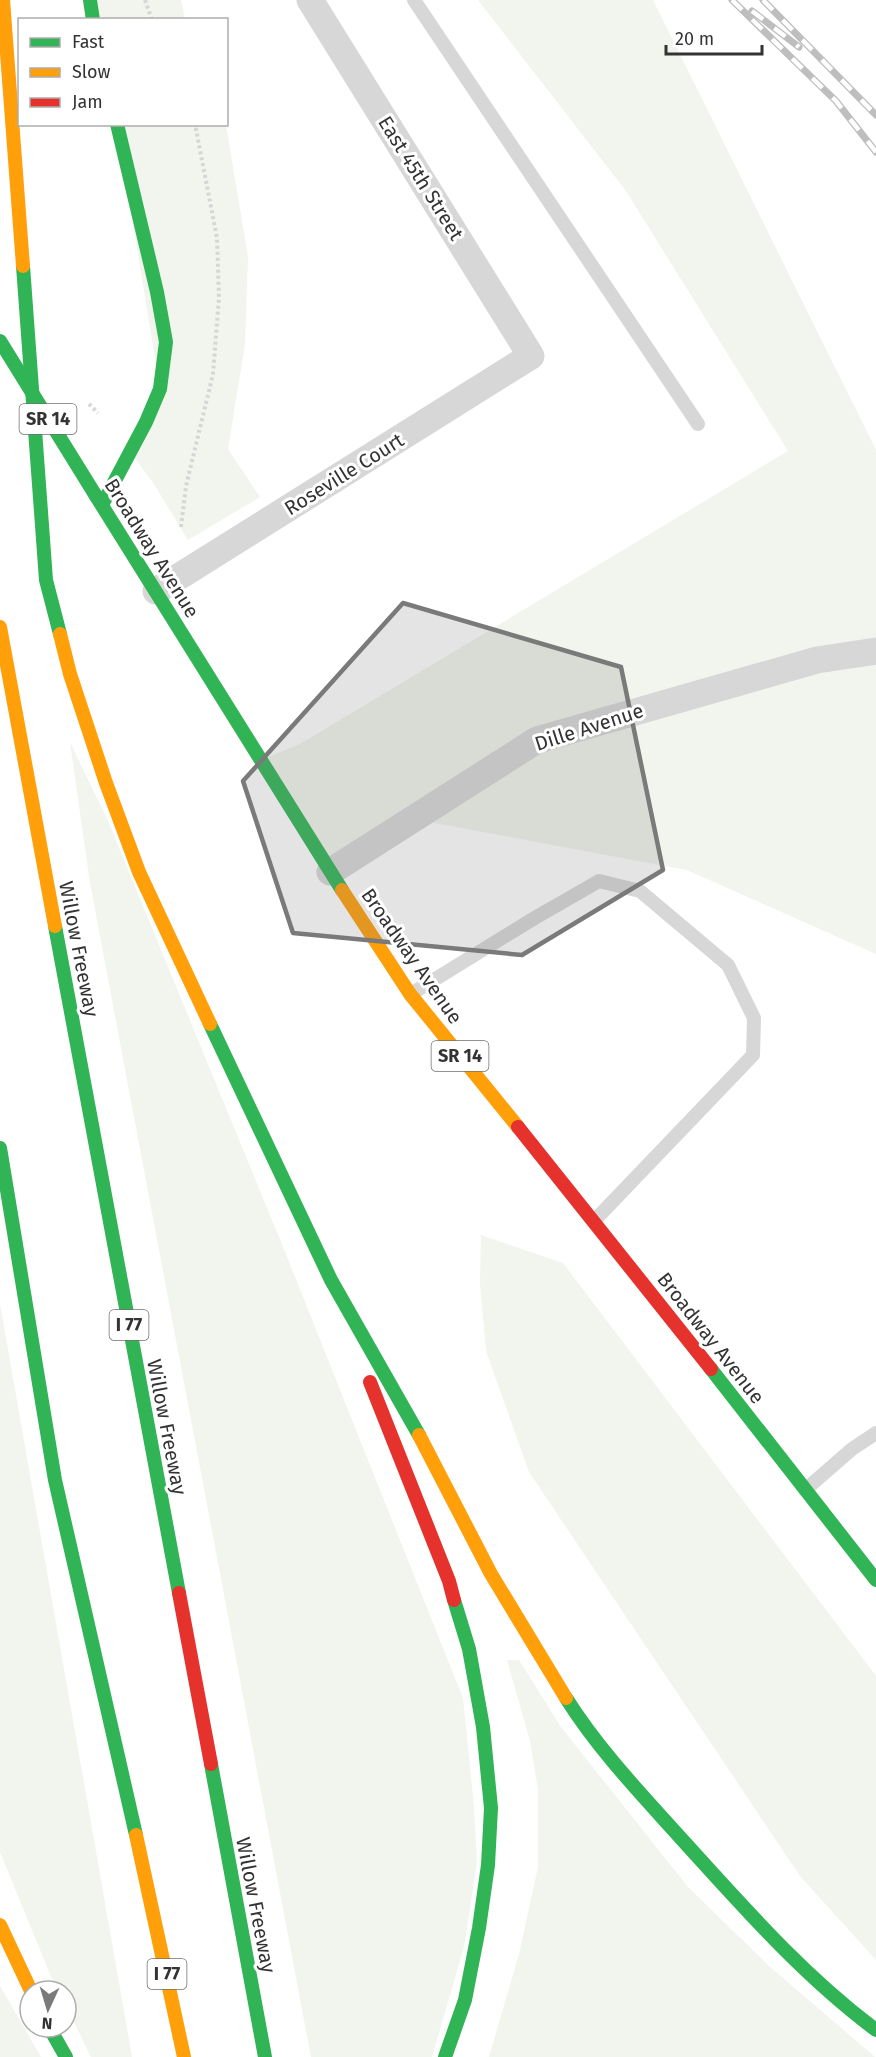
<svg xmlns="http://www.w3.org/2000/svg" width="876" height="2057" viewBox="0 0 876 2057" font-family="'Fira Sans',sans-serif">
<rect width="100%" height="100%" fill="#fff"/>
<g fill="#f1f5ed">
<polygon points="90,0 181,0 185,19 93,19"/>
<polygon points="478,0 653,0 876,450 876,954 687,870 413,819 330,872 261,760 300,744 788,451 626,191"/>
<polygon points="117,125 226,125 248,257 245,344 228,449 260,497 188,540 152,481 130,452 160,389"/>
<polygon points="70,742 109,823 281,1242 463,1698 474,1806 477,1863 464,1947 432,2057 311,2057 90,883"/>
<polygon points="481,1235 563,1263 876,1676 876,1960 800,1876 529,1472 486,1351 480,1283"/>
<polygon points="0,1304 132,2057 91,2057 66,2006 66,1991 58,1991 52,1979 0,1852"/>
<polygon points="507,1660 519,1660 561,1727 688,1887 769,1966 875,2057 489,2057 519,1954 538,1867 538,1790 530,1741"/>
<polygon points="0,1986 41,2057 0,2057"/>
</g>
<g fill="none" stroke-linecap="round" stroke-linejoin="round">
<g stroke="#d6d6d6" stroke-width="4" stroke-dasharray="3 3" stroke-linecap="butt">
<polyline points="145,0 152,20"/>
<polyline points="89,404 98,413"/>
<polyline points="181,527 186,486 213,374 219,298 217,238 195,124"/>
</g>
<g stroke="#d7d7d7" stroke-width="14">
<polyline points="414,0 698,424"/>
<polyline points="411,994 533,919 599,881 640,891 728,965 754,1018 753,1055 594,1221"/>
<polyline points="805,1490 852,1449 876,1433"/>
</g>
<g stroke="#d7d7d7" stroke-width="27">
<polyline points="156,591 531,356 310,0"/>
<polyline points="330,872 537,740 817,660 876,651"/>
</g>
<g stroke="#30b455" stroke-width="14">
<polyline points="90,0 93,20"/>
<polyline points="23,266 46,580 60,634"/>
<polyline points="96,496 342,890"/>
<polyline points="102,505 146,422 160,389 166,342 157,292 117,124"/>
<polyline points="55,926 179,1593"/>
<polyline points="210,1024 331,1280 419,1435"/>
<polyline points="0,1148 55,1480 136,1835"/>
<polyline points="711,1369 876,1580"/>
<path d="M 566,1698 C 600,1752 645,1798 687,1845 C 747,1911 805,1977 876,2030"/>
<polyline points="211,1764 265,2057"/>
<polyline points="49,2027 66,2057"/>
<polyline points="445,2057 465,2000 479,1928 488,1865 491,1808 483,1727 469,1649 454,1600"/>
</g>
<g stroke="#ff9f0a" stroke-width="14">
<polyline points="3,0 23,266"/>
<polyline points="0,627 55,926"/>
<polyline points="60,634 70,674 106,783 139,872 210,1024"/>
<polyline points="342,890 410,994 518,1127"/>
<polyline points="419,1435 491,1574 566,1698"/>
<polyline points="136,1835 184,2057"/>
<polyline points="0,1925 31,1991"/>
</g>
<g stroke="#e5322d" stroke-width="14">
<polyline points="518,1127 711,1369"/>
<polyline points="370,1382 449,1581 454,1600"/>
<polyline points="179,1593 211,1764"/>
</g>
<defs>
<g id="rail">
<polyline points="732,0 836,101 876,152"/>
<polyline points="763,0 876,115"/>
<polyline points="752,11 799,47"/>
</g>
</defs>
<use href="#rail" stroke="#bebebe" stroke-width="7"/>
<use href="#rail" stroke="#fff" stroke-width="4.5" stroke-dasharray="14" stroke-linecap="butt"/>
<polyline stroke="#30b455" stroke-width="14" points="0,341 96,496"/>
</g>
<path fill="#7a7a7a" fill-opacity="0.2" stroke="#7a7a7a" stroke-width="4.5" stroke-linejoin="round" d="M 403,603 L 621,667 L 663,870 L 522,955 L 293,933 L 243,781 Z"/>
<g text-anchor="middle" stroke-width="6" stroke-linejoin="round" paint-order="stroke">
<g fill="#fff" stroke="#707070" stroke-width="1.5">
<rect x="19.5" y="404" width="57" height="30" rx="4.5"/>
<rect x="431.5" y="1041" width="57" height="30" rx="4.5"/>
<rect x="109.5" y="1310" width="39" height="30" rx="4.5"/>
<rect x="147.5" y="1959" width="39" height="30" rx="4.5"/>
</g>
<g font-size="18" font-weight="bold" fill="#333">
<text x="48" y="425">SR 14</text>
<text x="460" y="1062">SR 14</text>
<text x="129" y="1331">I 77</text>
<text x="167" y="1980">I 77</text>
</g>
<g font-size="20" fill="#333" stroke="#fff">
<text transform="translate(421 178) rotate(58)" y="7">East 45th Street</text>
<text transform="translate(344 474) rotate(-32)" y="7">Roseville Court</text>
<text transform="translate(152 548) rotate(58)" y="7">Broadway Avenue</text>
<text transform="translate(589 727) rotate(-18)" y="7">Dille Avenue</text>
<text transform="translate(79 949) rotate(79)" y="7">Willow Freeway</text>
<text transform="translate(412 956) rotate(55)" y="7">Broadway Avenue</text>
<text transform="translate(711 1338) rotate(52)" y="7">Broadway Avenue</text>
<text transform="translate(167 1427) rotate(79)" y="7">Willow Freeway</text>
<text transform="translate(256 1905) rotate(79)" y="7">Willow Freeway</text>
</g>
</g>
<rect x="18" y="18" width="210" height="108" fill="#ffffff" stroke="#adadad" stroke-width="1.5"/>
<rect x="30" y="38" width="30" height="9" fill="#30b455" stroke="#adadad" stroke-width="1.5"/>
<text x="72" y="48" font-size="18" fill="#333333">Fast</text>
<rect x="30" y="68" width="30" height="9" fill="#ff9f0a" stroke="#adadad" stroke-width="1.5"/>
<text x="72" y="78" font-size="18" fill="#333333">Slow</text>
<rect x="30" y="98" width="30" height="9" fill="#e5322d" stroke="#adadad" stroke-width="1.5"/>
<text x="72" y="108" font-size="18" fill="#333333">Jam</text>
<g transform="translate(48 2009) rotate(184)"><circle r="28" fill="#ffffff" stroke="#adadad" stroke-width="1.5"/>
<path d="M0-4.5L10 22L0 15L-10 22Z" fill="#7a7a7a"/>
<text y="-9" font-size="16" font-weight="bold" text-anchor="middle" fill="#333333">N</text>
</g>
<path d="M666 45v9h96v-9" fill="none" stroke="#333333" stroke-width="3"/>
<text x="675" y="45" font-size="18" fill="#333333" stroke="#ffffff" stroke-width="4.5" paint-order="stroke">20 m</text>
</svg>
